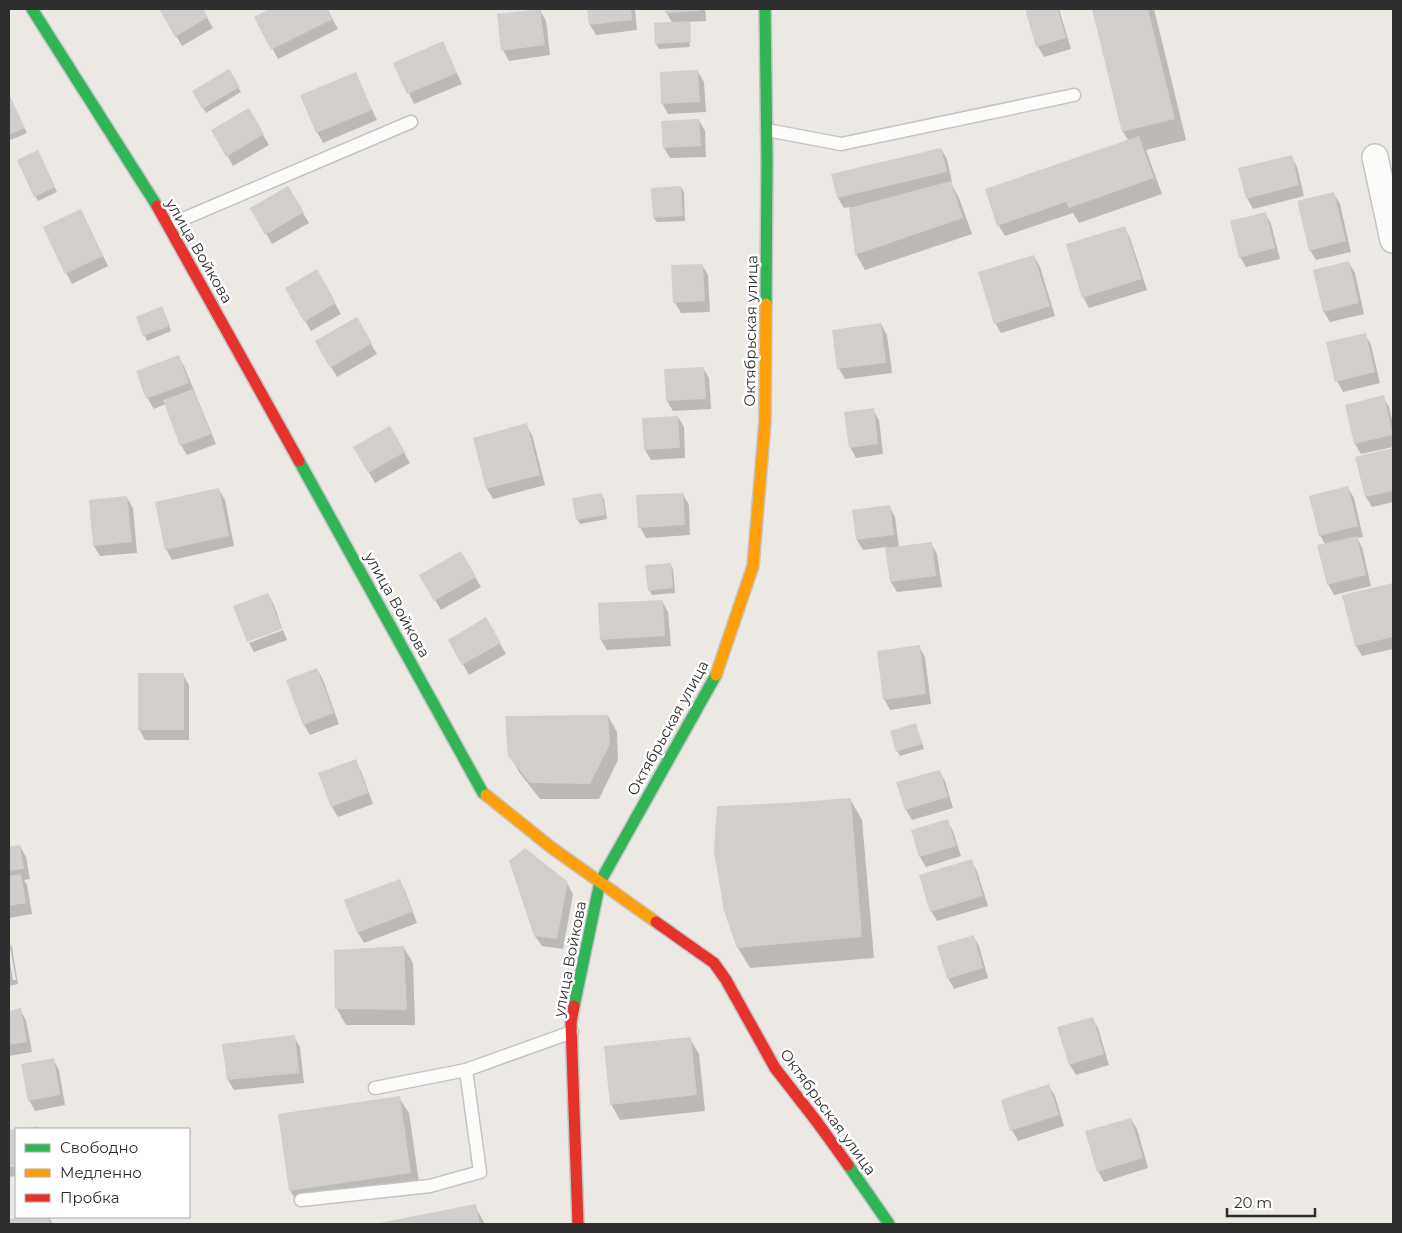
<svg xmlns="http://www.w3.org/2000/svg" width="1402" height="1233" viewBox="0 0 1402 1233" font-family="Montserrat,sans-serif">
<rect width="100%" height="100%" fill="#ece8e4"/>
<g fill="#0003">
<polygon points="160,9 202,9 213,28 182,46"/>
<polygon points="273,9 327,9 338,29 278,59 256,17"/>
<polygon points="588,9 635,9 637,30 596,35 590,25"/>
<polygon points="666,9 705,9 706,21 688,22 691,26 689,26 690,47 659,49 656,44 655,25 673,24 666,12"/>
<polygon points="1026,9 1059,9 1071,49 1044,57 1038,47"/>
<polygon points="1093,9 1154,9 1186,140 1146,150 1162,194 1079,223 1073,213 1005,236 999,226 986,190 1129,141 1123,132"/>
<polygon points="540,10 546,21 550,55 509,61 503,50"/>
<polygon points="443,43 462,84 414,104 395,64"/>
<polygon points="229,71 241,92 206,113 193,91"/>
<polygon points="698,72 704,82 706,112 668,114 662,103"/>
<polygon points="355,74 377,120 323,143 317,132"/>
<polygon points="9,96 27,133 11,140 9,136"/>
<polygon points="248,109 269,145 233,166 213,130"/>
<polygon points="699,120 705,131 706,157 670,158 664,148"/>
<polygon points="941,149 947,159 952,182 951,183 959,198 972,234 865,270 856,254 851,207 844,208 838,198 833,175"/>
<polygon points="1291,156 1297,167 1304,196 1253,209 1247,198"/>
<polygon points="40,157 57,192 38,201 35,196"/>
<polygon points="681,187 684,192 685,221 657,222 654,218"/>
<polygon points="288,188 309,223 272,244 252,209"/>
<polygon points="1334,194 1340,204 1351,252 1316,260 1310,250"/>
<polygon points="1265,213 1271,224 1280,259 1246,267 1240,257"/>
<polygon points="86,221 108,266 72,284 66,273"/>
<polygon points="1124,227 1130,238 1147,290 1089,308 1083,297"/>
<polygon points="1034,256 1040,267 1055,316 1001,333 995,323"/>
<polygon points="1349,263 1355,273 1364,314 1330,322 1324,312 1314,271"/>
<polygon points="702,265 708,275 710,312 681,313 675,303"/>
<polygon points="316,271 341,314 311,331 286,288"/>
<polygon points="164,313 171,331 147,341 137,317"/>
<polygon points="356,318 377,354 337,377 316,342"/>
<polygon points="881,324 887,335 892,373 845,379 839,369"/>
<polygon points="1365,334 1371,345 1380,383 1343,392 1337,381"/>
<polygon points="178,356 184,366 216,444 187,455 181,445 166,404 154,409 148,399 137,372"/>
<polygon points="703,368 709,378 711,409 673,411 667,401"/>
<polygon points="1383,397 1389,407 1393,424 1393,447 1361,454 1355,444 1346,405"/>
<polygon points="873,410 879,420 883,454 856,458 850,447"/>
<polygon points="678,417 684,427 685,458 651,460 645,450"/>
<polygon points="526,425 532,435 545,485 493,499 487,489"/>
<polygon points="389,427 410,463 375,483 355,448"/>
<polygon points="1393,450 1393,502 1372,507 1366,497 1357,458"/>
<polygon points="1348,488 1354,498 1363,537 1357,538 1362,547 1371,586 1334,595 1328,584 1325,544 1320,535"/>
<polygon points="219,490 225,500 234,546 172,560 166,549"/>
<polygon points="601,494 604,499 607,519 580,524 577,519"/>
<polygon points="683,494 689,505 690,535 646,538 640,527"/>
<polygon points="127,498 133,508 137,553 100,556 94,546"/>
<polygon points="889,506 895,517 899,547 931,543 937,554 942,587 897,592 891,582 887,547 863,550 857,540"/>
<polygon points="461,553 481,587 441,610 421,576"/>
<polygon points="670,564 673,569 675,593 652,595 649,590"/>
<polygon points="1393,585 1393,649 1362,656 1356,646"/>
<polygon points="268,594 274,605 282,628 248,641"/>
<polygon points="662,601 668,612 671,646 607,650 601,640"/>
<polygon points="486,619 506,654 469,675 449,640"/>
<polygon points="283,630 287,640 254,652 249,643"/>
<polygon points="919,647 925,657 931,704 890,710 884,699"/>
<polygon points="317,669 323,680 339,724 310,735 304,725 287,681"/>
<polygon points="183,675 189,685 189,740 145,740 139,729"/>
<polygon points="608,716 617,732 618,760 599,799 540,799 519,772 510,755"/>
<polygon points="916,725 924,749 900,756 897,751"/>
<polygon points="355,761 361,771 373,804 338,817 332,807 320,774"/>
<polygon points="939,771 945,781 953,808 912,820 906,810"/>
<polygon points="850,799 862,820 874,958 750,968 738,948"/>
<polygon points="947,821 953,831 961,856 926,867 920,857"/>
<polygon points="20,846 26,857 30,879 24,880 27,885 32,914 9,918 9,848"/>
<polygon points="971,861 977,871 988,906 937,921 931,911"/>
<polygon points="399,880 405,891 417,923 364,943 358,933 346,900"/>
<polygon points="567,883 573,894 563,949 542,946 535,936"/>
<polygon points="973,936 979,946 988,978 954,989 948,978"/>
<polygon points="9,942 12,947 18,984 9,986 9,955 13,980 16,980"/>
<polygon points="404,948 413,963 415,1025 346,1025 337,1009"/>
<polygon points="20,1010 26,1020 32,1052 9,1056 9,1012"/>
<polygon points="1092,1018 1098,1028 1109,1065 1076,1075 1070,1065"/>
<polygon points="294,1037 300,1047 304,1083 234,1090 228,1080 224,1045"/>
<polygon points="690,1039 699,1054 705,1111 620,1120 611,1104"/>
<polygon points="53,1059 59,1070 65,1105 35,1111 29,1100"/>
<polygon points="1049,1086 1055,1096 1064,1126 1018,1141 1012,1130"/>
<polygon points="399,1098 409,1113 420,1189 299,1206 290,1190"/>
<polygon points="1131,1119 1137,1129 1148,1168 1104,1182 1098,1171"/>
<polygon points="37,1127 39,1129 22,1129"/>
<polygon points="16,1130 16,1164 9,1165 9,1132"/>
<polygon points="16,1166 16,1176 9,1177 9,1167"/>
<polygon points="475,1206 485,1224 381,1224"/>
<polygon points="30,1217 49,1217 53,1224 9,1224 9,1220"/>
</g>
<g fill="#d1cecb">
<polygon points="159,9 203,9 208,17 175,37"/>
<polygon points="270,9 328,9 333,19 271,50 254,17"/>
<polygon points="540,9 545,45 501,51 497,14"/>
<polygon points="587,9 631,9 632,20 589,25"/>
<polygon points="665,9 701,9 701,11 665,13"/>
<polygon points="1025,9 1058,9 1066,38 1036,47"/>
<polygon points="1092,9 1148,9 1175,119 1122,132"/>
<polygon points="690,21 691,42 655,44 654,23"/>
<polygon points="443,41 457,73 407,94 393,63"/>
<polygon points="229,69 240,87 202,109 192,91"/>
<polygon points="698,70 700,102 661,104 660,72"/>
<polygon points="356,72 372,110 316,133 300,95"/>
<polygon points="9,94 25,128 9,135"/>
<polygon points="249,108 264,134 226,157 211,130"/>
<polygon points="699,119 701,146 663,148 661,121"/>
<polygon points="1139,136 1154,178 1069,208 1066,202 997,226 985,189"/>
<polygon points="941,148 947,172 837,198 831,174"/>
<polygon points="38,150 55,187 34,197 17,160"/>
<polygon points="1292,155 1299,185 1246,199 1238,168"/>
<polygon points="951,181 963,218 855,255 849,208"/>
<polygon points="288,186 304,212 265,235 250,208"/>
<polygon points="681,186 683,216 653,218 651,188"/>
<polygon points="1334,192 1346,241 1309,251 1297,201"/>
<polygon points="81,209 103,256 65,274 43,227"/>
<polygon points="1266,212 1275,248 1239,258 1230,221"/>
<polygon points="1125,226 1142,279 1082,298 1066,244"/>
<polygon points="1034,255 1050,306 994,324 978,272"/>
<polygon points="1349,261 1359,303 1323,312 1313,270"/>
<polygon points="703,264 705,301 673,303 671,265"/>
<polygon points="317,269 336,303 304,322 285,288"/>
<polygon points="162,306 170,326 143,336 136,317"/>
<polygon points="357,317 372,343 330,368 315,341"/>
<polygon points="881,323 886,363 837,369 832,330"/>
<polygon points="1366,333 1375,372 1335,382 1326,342"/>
<polygon points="179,355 189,383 146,399 136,371"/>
<polygon points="704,367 706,399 666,401 664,369"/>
<polygon points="193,389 211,434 180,446 163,400"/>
<polygon points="1384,395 1393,435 1354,444 1345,405"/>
<polygon points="874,408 878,444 849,448 844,412"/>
<polygon points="678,416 680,448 644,450 642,418"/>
<polygon points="527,423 540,475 486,489 473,438"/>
<polygon points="390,426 405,452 368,473 353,447"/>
<polygon points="1393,448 1393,491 1365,497 1355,457"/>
<polygon points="1348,486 1358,526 1319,536 1309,496"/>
<polygon points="219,488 229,536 165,550 155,502"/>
<polygon points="602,493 605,515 576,520 572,498"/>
<polygon points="683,493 685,525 638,528 636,495"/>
<polygon points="127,496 132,542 93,546 89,500"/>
<polygon points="890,505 894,535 856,540 852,510"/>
<polygon points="1357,536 1366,575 1327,585 1317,545"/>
<polygon points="932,542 936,576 890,582 885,548"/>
<polygon points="461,551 476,577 434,601 419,575"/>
<polygon points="671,563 673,588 648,591 645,565"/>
<polygon points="1393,583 1393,637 1355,646 1342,595"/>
<polygon points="268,593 282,629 247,642 233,606"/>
<polygon points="663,600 665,636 600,640 598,603"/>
<polygon points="486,617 501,643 462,665 448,640"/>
<polygon points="920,645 926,694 883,700 877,651"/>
<polygon points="317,668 334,713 303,725 286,680"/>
<rect x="138" y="673" width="46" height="57"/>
<polygon points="608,715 610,744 590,784 530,783 508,756 505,716"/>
<polygon points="916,723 922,744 896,752 890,731"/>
<polygon points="356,759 368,793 331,807 318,773"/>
<polygon points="940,770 948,797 905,810 896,782"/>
<polygon points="851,798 862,937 737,948 724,911 714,851 717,806 787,803"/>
<polygon points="948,819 956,846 919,857 911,830"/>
<polygon points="20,845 24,869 9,871 9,847"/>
<polygon points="525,848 568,882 557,939 534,936 509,861"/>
<polygon points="972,859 983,896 930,912 919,875"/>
<polygon points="21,874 26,903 9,906 9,876"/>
<polygon points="400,879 412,912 357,933 344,900"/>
<polygon points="974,935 983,968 947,979 937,946"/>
<polygon points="404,946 407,1010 335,1009 334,950"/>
<polygon points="21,1008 27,1042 9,1045 9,1011"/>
<polygon points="1093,1017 1104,1054 1069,1065 1057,1027"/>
<polygon points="295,1035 299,1073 227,1080 222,1044"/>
<polygon points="691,1037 697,1095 610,1105 604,1046"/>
<polygon points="54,1058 60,1095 28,1101 21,1064"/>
<polygon points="1049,1084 1059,1115 1010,1131 1001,1100"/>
<polygon points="400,1096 411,1173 289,1191 278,1114"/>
<polygon points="1131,1118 1143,1158 1097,1172 1085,1131"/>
<polygon points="16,1129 16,1165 9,1166 9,1130"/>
<polygon points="476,1204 480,1224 379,1224 379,1223"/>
<polygon points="22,1217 49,1217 50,1224 9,1224 9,1219"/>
</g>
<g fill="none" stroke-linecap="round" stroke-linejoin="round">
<defs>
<g id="lane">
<polyline points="767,130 841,144 1074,95"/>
<polyline points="169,225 411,122"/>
<polyline points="375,1088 466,1070 572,1032"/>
<polyline points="301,1200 430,1186 480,1172 466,1070"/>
</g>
<polyline id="street" points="1375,157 1393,240"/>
<g id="fast">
<polyline points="32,9 157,206"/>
<polyline points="765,9 767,161 766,304"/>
<polyline points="299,461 483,793 486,795"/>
<polyline points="574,1006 600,882 716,675"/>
<polyline points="848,1165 889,1224"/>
</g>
<g id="slow">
<polyline points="716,675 753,566 765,421 766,304"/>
<polyline points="486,795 552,848 656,922"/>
</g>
<g id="jam">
<polyline points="157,206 299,461"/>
<polyline points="656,922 714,963 726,980 775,1068 817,1122 848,1165"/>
<polyline points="574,1006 571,1023 578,1224"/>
</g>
</defs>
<use href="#lane" stroke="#c5c4c5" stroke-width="15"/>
<use href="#street" stroke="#c5c4c5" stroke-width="28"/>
<use href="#fast" stroke="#c5c4c5" stroke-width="14"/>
<use href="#slow" stroke="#c5c4c5" stroke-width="14"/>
<use href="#jam" stroke="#c5c4c5" stroke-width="14"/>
<use href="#lane" stroke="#fcfcfb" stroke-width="12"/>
<use href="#street" stroke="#fcfcfb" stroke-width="25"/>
<use href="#fast" stroke="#30b455" stroke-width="11"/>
<use href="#slow" stroke="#ff9f0a" stroke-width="11"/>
<use href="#jam" stroke="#e5322d" stroke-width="11"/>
</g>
<g text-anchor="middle" stroke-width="5" stroke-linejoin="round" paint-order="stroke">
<g font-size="15" fill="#2e2e2e" stroke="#fff">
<text transform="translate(199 251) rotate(60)" y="5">улица Войкова</text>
<text transform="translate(751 331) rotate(-89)" y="5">Октябрьская улица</text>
<text transform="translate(397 605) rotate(61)" y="5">улица Войкова</text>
<text transform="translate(668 728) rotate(-61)" y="5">Октябрьская улица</text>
<text transform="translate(570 959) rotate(-79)" y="5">улица Войкова</text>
<text transform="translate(828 1112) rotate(54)" y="5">Октябрьская улица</text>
</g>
</g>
<rect width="1402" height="1233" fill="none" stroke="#2e2e2e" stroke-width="20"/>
<rect x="15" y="1128" width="175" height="90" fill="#ffffff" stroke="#ababab"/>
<rect x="25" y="1144" width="25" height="8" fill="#30b455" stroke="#ababab"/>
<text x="60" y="1153" font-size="15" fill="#2e2e2e">Свободно</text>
<rect x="25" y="1169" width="25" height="8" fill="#ff9f0a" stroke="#ababab"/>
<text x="60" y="1178" font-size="15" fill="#2e2e2e">Медленно</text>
<rect x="25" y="1194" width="25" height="8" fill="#e5322d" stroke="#ababab"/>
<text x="60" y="1203" font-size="15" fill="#2e2e2e">Пробка</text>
<path d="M1227 1208v8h88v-8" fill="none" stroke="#2e2e2e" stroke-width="2.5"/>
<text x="1234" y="1208" font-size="15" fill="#2e2e2e" stroke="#ffffff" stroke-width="4" paint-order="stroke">20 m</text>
</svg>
